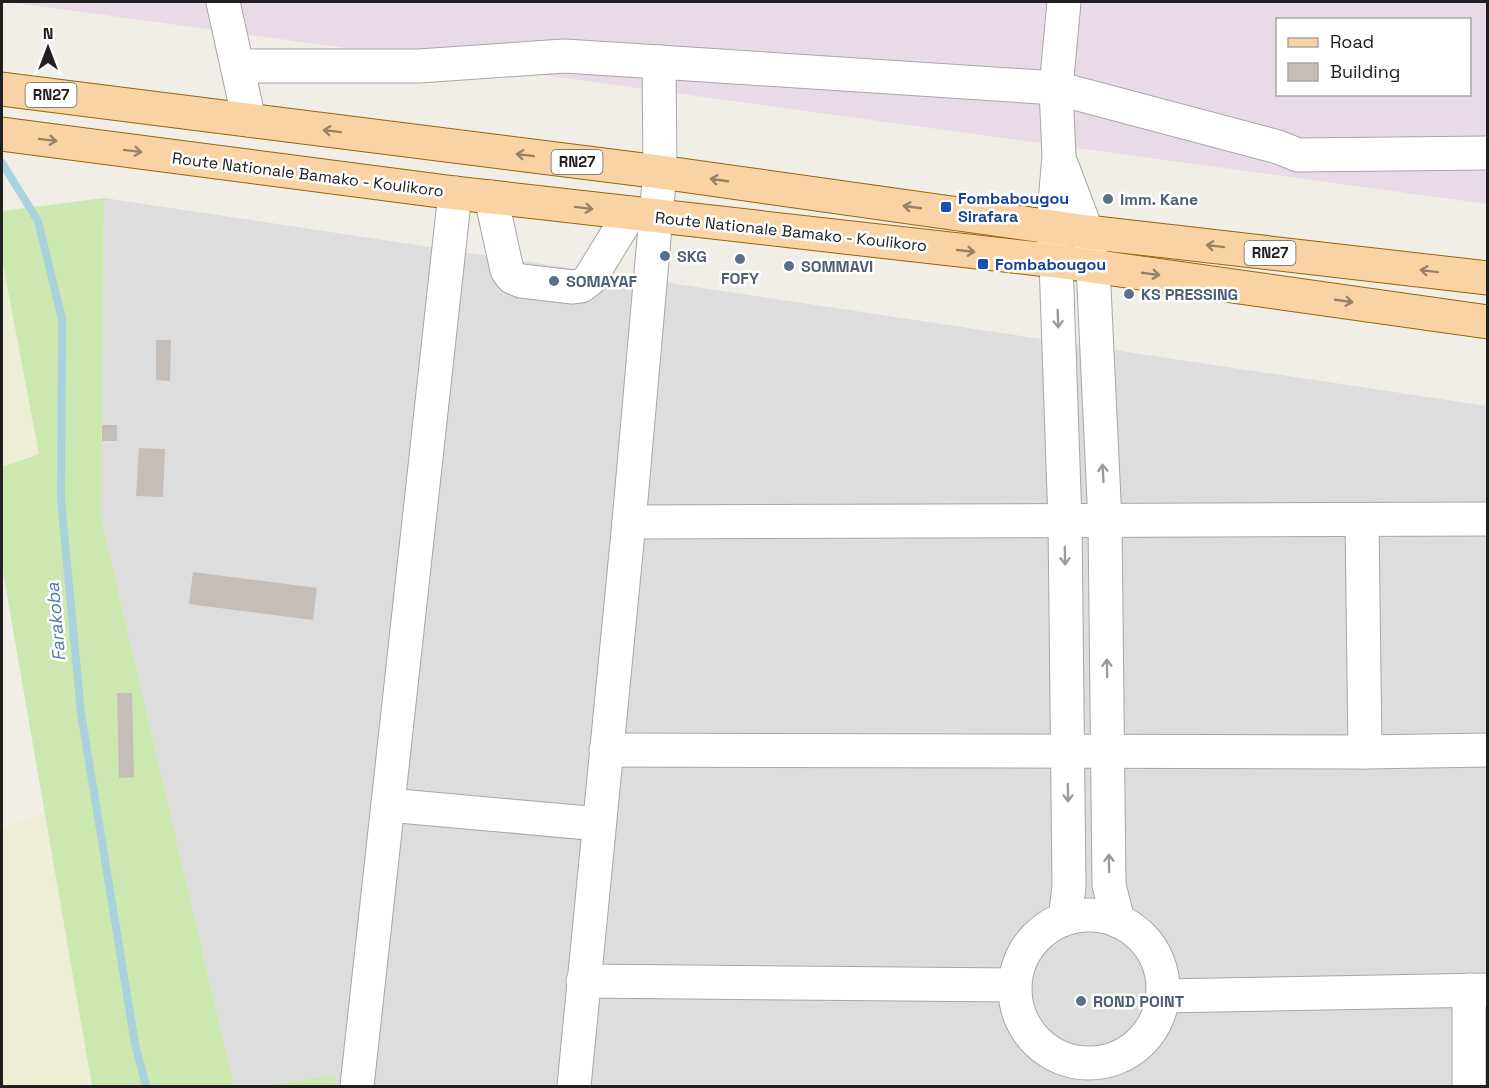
<svg xmlns="http://www.w3.org/2000/svg" width="1489" height="1088" viewBox="0 0 1489 1088" font-family="'Space Grotesk',sans-serif">
<rect width="100%" height="100%" fill="#f1ede7"/>
<polygon fill="#dedddd" points="104,198 1487,406 1487,1086 336,1086 334,1075 259,1086 234,1086 101,517"/>
<path fill="#e9dae7" fill-rule="evenodd" d="M 16,2 L 1487,2 L 1487,204 L 16,3 ZM 1278,20 L 1470,20 L 1470,94 L 1278,94 Z"/>
<g fill="#edeed4">
<polygon points="2,259 39,454 2,467"/>
<polygon points="44,812 92,1086 2,1086 2,830"/>
</g>
<g fill="#cce8b0">
<polygon points="104,198 101,517 234,1086 92,1086 2,566 2,467 39,454 2,259 2,211"/>
<polygon points="334,1075 336,1086 259,1086"/>
</g>
<g fill="none" stroke-linecap="round" stroke-linejoin="round">
<polyline stroke="#aad2dc" stroke-width="8" points="2,163 38,221 62,319 61,499 81,713 135,1044 146,1086"/>
</g>
<g fill="#c5bdb7">
<polygon points="156,340 171,340 170,381 156,380"/>
<rect x="102" y="425" width="15" height="16"/>
<polygon points="139,448 165,449 163,497 136,496"/>
<polygon points="193,572 317,588 313,620 189,604"/>
<polygon points="117,693 132,693 134,777 119,778"/>
</g>
<g fill="none" stroke-linecap="round" stroke-linejoin="round">
<defs>
<g id="minor">
<polyline points="223,2 249,120"/>
<polyline points="1064,2 1056,88 1059,156 1053,226 1056,261 1065,522 1069,886 1065,919"/>
<polyline points="238,66 419,66 564,56 659,62"/>
<polyline points="1062,166 1087,232 1093,266 1105,522 1109,885 1118,921"/>
<polyline points="491,197 507,270 512,277 521,281 573,287 581,286 589,280 630,213"/>
<polyline points="1362,520 1365,752"/>
<polyline points="629,522 1488,519"/>
<polyline points="606,750 1365,752 1488,750"/>
<polyline points="388,805 599,824"/>
<circle cx="1089" cy="989" r="74"/>
<polyline points="583,981 1014,985"/>
<polyline points="1164,996 1488,990"/>
<polyline points="357,1086 455,193"/>
<polyline points="574,1086 629,522 656,216 660,172 659,62 1056,88 1278,147 1298,155 1488,153"/>
<polyline points="1469,1086 1469,990"/>
</g>
<g id="major">
<polyline points="2,89 660,172 1087,232 1488,278"/>
<polyline points="2,134 455,193 1056,261 1488,322"/>
</g>
</defs>
<use href="#minor" stroke="#a7a7a7" stroke-width="35"/>
<use href="#major" stroke="#986505" stroke-width="35"/>
<use href="#minor" stroke="#fff" stroke-width="33"/>
<use href="#major" stroke="#f9d3a4" stroke-width="33"/>
</g>
<defs><path id="oneway-shaft" d="M-6 0H5M1.5-3L5.5 0L1.5 3" fill="none" stroke-width="1.6" stroke-linecap="round" stroke-linejoin="round" transform="scale(1.5)"/></defs>
<g stroke="#978269">
<use href="#oneway-shaft" transform="translate(332 131) rotate(-173)"/>
<use href="#oneway-shaft" transform="translate(48 140) rotate(7)"/>
<use href="#oneway-shaft" transform="translate(133 151) rotate(7)"/>
<use href="#oneway-shaft" transform="translate(525 155) rotate(-173)"/>
<use href="#oneway-shaft" transform="translate(719 180) rotate(-172)"/>
<use href="#oneway-shaft" transform="translate(912 207) rotate(-172)"/>
<use href="#oneway-shaft" transform="translate(584 208) rotate(7)"/>
<use href="#oneway-shaft" transform="translate(1215 246) rotate(-173)"/>
<use href="#oneway-shaft" transform="translate(966 251) rotate(6)"/>
<use href="#oneway-shaft" transform="translate(1429 271) rotate(-173)"/>
<use href="#oneway-shaft" transform="translate(1151 274) rotate(8)"/>
<use href="#oneway-shaft" transform="translate(1344 301) rotate(8)"/>
</g>
<g stroke="#9b9b9b">
<use href="#oneway-shaft" transform="translate(1058 319) rotate(88)"/>
<use href="#oneway-shaft" transform="translate(1103 473) rotate(-93)"/>
<use href="#oneway-shaft" transform="translate(1065 556) rotate(89)"/>
<use href="#oneway-shaft" transform="translate(1107 668) rotate(-91)"/>
<use href="#oneway-shaft" transform="translate(1068 793) rotate(89)"/>
<use href="#oneway-shaft" transform="translate(1109 863) rotate(-91)"/>
</g>
<g fill="#5c6f8a" stroke="#fff" stroke-width="2">
<circle cx="1108" cy="199" r="6"/>
<circle cx="665" cy="256" r="6"/>
<circle cx="740" cy="259" r="6"/>
<circle cx="789" cy="266" r="6"/>
<circle cx="554" cy="281" r="6"/>
<circle cx="1129" cy="294" r="6"/>
<circle cx="1081" cy="1001" r="6"/>
</g>
<g fill="#1a4fb4" stroke="#fff" stroke-width="2">
<rect x="940" y="201" width="12" height="12" rx="3"/>
<rect x="977" y="258" width="12" height="12" rx="3"/>
</g>
<g text-anchor="middle" stroke-width="5" stroke-linejoin="round" paint-order="stroke">
<g fill="#fff" stroke="#636363" stroke-width="1.5">
<rect x="25.5" y="83" width="51" height="24" rx="4.5"/>
<rect x="551.5" y="150" width="51" height="24" rx="4.5"/>
<rect x="1244.5" y="241" width="51" height="24" rx="4.5"/>
</g>
<g font-size="15" font-weight="bold" fill="#202020">
<text x="51" y="100">RN27</text>
<text x="577" y="167">RN27</text>
<text x="1270" y="258">RN27</text>
</g>
<g font-size="16" fill="#202020" stroke="#fff">
<text transform="translate(308 174) rotate(7)" y="6">Route Nationale Bamako - Koulikoro</text>
<text transform="translate(791 231) rotate(6)" y="6">Route Nationale Bamako - Koulikoro</text>
</g>
<g font-size="16" font-weight="bold" fill="#164399" stroke="#fff" text-anchor="start">
<text x="958" y="204">Fombabougou<tspan x="958" dy="18">Sirafara</tspan></text>
<text x="995" y="270">Fombabougou</text>
</g>
<g font-size="16" font-weight="bold" fill="#4e5e75" stroke="#fff" text-anchor="start">
<text x="1120" y="205">Imm. Kane</text>
<text x="677" y="262">SKG</text>
<text x="801" y="272">SOMMAVI</text>
<text x="740" y="284" text-anchor="middle">FOFY</text>
<text x="566" y="287">SOMAYAF</text>
<text x="1141" y="300">KS PRESSING</text>
<text x="1093" y="1007">ROND POINT</text>
</g>
<g font-size="18" font-style="italic" fill="#4c7aa6" stroke="#fff">
<text transform="translate(56 622) rotate(-95)" y="6">Farakoba</text>
</g>
</g>
<rect width="1489" height="1088" fill="none" stroke="#202020" stroke-width="6"/>
<rect x="1276" y="18" width="195" height="78" fill="#ffffff" stroke="#a6a6a6" stroke-width="1.5"/>
<rect x="1288" y="38" width="30" height="9" fill="#f9d3a4" stroke="#a6a6a6" stroke-width="1.5"/>
<text x="1330" y="48" font-size="18" fill="#202020">Road</text>
<rect x="1288" y="63" width="30" height="18" fill="#c5bdb7" stroke="#a6a6a6" stroke-width="1.5"/>
<text x="1330" y="78" font-size="18" fill="#202020">Building</text>
<g transform="translate(48 48)" stroke="#ffffff" stroke-width="4.5" paint-order="stroke">
<path d="M0-4.5L10 22L0 15L-10 22Z" fill="#202020"/>
<text y="-9" font-size="16" font-weight="bold" text-anchor="middle" fill="#202020">N</text>
</g>
</svg>
